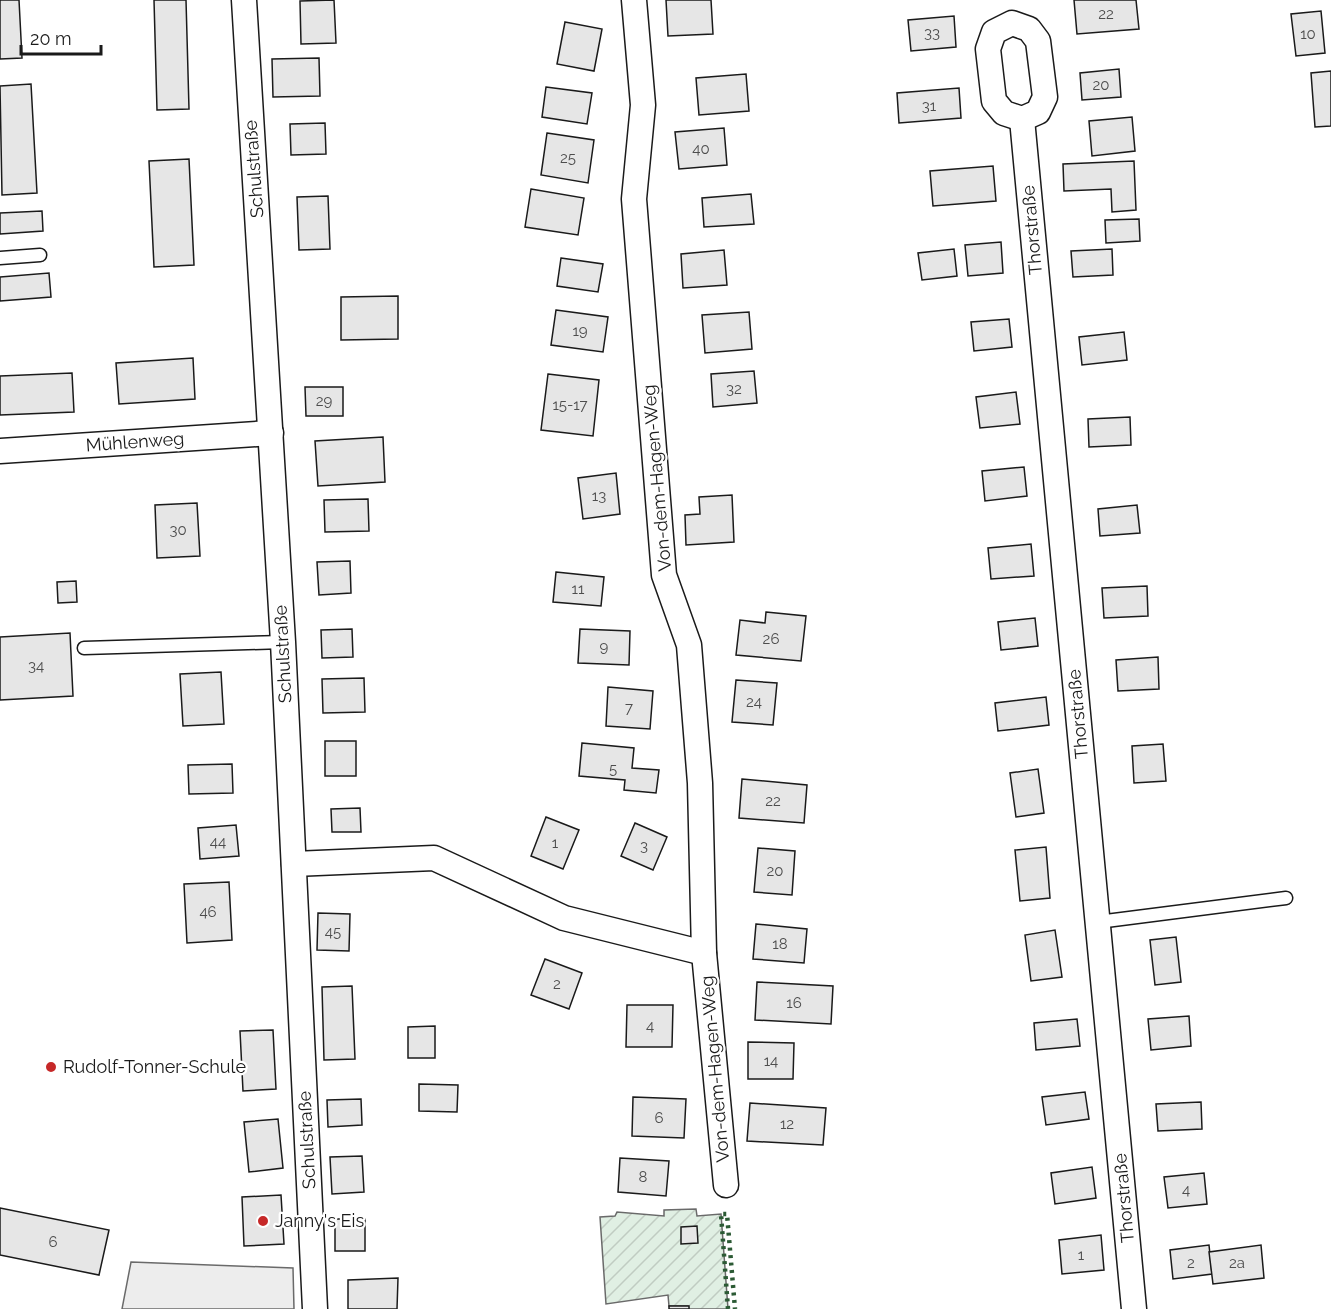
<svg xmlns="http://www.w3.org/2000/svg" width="1331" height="1309" viewBox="0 0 1331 1309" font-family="Raleway,sans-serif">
<defs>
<pattern id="garden-furrows" width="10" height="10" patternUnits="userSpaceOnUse" patternTransform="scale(1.5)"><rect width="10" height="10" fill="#e0efe3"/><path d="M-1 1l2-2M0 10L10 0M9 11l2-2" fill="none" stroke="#c0ccc2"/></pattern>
</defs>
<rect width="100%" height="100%" fill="#fff"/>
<polygon fill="url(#garden-furrows)" stroke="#6a6a6a" stroke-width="1.5" points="696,1209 697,1216 721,1214 728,1309 689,1309 688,1306 669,1306 668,1295 606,1304 600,1217 615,1216 617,1212 664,1216 664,1210"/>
<polygon fill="#ededed" stroke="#6a6a6a" stroke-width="1.5" points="131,1262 293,1268 294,1309 122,1309"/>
<g fill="#e6e6e6" stroke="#1a1a1a" stroke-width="1.5">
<polygon points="0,0 19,0 22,58 0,59"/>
<polygon points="154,0 186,0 189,109 157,110"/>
<polygon points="334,0 336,43 301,44 300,1"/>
<polygon points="666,0 711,0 713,34 668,36"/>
<polygon points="1074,0 1136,0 1139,29 1077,34"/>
<polygon points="1321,11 1325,53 1296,56 1291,14"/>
<polygon points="954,16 956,47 911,51 908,20"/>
<polygon points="565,22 602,29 594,71 557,64"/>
<polygon points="319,58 320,96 273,97 272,59"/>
<polygon points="1119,69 1121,97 1082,100 1080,73"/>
<polygon points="1331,71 1331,126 1315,127 1311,73"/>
<polygon points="746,74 749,111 699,115 696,78"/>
<polygon points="31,84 37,193 2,195 0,86"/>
<polygon points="546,87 592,93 587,124 542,117"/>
<polygon points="959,88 961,118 899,123 897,93"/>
<polygon points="1132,117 1135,151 1092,156 1089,121"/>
<polygon points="325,123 326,154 291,155 290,124"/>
<polygon points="724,128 727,165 679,169 675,132"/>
<polygon points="547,133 594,140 588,183 541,175"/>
<polygon points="189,159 194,265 154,267 149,161"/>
<polygon points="1134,161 1136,210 1112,212 1111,189 1064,191 1063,164"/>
<polygon points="993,166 996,201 933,206 930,171"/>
<polygon points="531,189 584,198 578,235 525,227"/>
<polygon points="751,194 754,224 704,227 702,198"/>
<polygon points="328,196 330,249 299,250 297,197"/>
<polygon points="42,211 43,231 0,234 0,213"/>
<polygon points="1139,219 1140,241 1106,243 1105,220"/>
<polygon points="1001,242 1003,273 968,276 965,245"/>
<polygon points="954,249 957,276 922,280 918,253"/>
<polygon points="1112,249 1113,275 1073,277 1071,251"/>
<polygon points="724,250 727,285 683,288 681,254"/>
<polygon points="561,258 603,264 598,292 557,286"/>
<polygon points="49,273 51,297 0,301 0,277"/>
<polygon points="398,296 398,339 341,340 341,297"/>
<polygon points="556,310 608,317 603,352 551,345"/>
<polygon points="749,312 752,349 705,353 702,315"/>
<polygon points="1009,319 1012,347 974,351 971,322"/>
<polygon points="1124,332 1127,360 1082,365 1079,337"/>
<polygon points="193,358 195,399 119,404 116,363"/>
<polygon points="754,371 757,403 713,407 711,374"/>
<polygon points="72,373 74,412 0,415 0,376"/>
<polygon points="548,374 599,380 593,436 541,430"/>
<polygon points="305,387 343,387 343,416 306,416"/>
<polygon points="1016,392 1020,424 980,428 976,397"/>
<polygon points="1130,417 1131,445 1089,447 1088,419"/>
<polygon points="383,437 385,482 318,486 315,441"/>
<polygon points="1024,467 1027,496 985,501 982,471"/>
<polygon points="616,473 620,514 583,519 578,478"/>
<polygon points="732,495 734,542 686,545 685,515 700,514 699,497"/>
<polygon points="368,499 369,531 325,532 324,500"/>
<polygon points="197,503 200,556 157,558 155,505"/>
<polygon points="1137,505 1140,533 1100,536 1098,509"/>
<polygon points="1031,544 1034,576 991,579 988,548"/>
<polygon points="350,561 351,593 319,595 317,562"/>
<polygon points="556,572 604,577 601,606 553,602"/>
<polygon points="76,581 77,602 58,603 57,582"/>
<polygon points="1147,586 1148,616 1104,618 1102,588"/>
<polygon points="766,612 806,616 801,661 736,655 740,620 765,623"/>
<polygon points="1035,618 1038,646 1001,650 998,622"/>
<polygon points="352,629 353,657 322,658 321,630"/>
<polygon points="580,629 630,631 629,665 578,663"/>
<polygon points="70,633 73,696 0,700 0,637"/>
<polygon points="1158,657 1159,689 1118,691 1116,660"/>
<polygon points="221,672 224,724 183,726 180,674"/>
<polygon points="364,678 365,712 323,713 322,679"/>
<polygon points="736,680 777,683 773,725 732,722"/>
<polygon points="608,687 653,691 650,729 606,726"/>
<polygon points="1046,697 1049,725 998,731 995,703"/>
<rect x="325" y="741" width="31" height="35"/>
<polygon points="582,743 634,748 632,768 659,770 656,793 624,790 625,780 579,776"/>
<polygon points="1163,744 1166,781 1134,783 1132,746"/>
<polygon points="232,764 233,793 189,794 188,765"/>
<polygon points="1038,769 1044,813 1016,817 1010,773"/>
<polygon points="742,779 807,785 804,823 739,818"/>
<polygon points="360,808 361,832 332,832 331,809"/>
<polygon points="546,817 579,830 563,869 531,856"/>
<polygon points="635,823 667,837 653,870 621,856"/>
<polygon points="236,825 239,856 200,859 198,828"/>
<polygon points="1046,847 1050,898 1020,901 1015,850"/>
<polygon points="758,848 795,851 792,895 754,892"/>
<polygon points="229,882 232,940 187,943 184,884"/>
<polygon points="318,913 350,914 349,951 317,950"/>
<polygon points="756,924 807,929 804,963 753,959"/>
<polygon points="1055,930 1062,977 1031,981 1025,935"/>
<polygon points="1176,937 1181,982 1155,985 1150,940"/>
<polygon points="545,959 582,973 569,1009 531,995"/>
<polygon points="757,982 833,986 831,1024 755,1020"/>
<polygon points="352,986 355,1059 324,1060 322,987"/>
<polygon points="627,1005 673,1005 672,1047 626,1047"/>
<polygon points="1189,1016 1191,1046 1151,1050 1148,1019"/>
<polygon points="1077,1019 1080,1046 1036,1050 1034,1023"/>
<polygon points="435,1026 435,1058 408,1058 408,1027"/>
<polygon points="273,1030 276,1089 243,1091 240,1031"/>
<polygon points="748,1042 794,1043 793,1079 748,1079"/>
<polygon points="419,1084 458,1085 457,1112 419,1111"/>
<polygon points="1085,1092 1089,1119 1046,1125 1042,1097"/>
<polygon points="633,1097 686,1099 684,1138 632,1136"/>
<polygon points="361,1099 362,1125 328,1127 327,1100"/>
<polygon points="1201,1102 1202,1129 1158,1131 1156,1104"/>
<polygon points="750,1103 826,1108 823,1145 747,1141"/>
<polygon points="278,1119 283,1168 249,1172 244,1122"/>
<polygon points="362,1156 364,1192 332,1194 330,1157"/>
<polygon points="620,1158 669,1161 666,1196 618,1192"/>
<polygon points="1092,1167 1096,1198 1055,1204 1051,1173"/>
<polygon points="1204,1173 1207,1204 1168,1208 1164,1177"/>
<polygon points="281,1195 284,1244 244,1246 242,1197"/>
<polygon points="0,1208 109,1230 99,1275 0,1255"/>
<rect x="335" y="1219" width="30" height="32"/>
<polygon points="697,1226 698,1243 681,1244 681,1227"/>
<polygon points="1101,1235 1104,1270 1062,1274 1059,1240"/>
<polygon points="1209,1245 1212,1274 1173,1279 1170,1250"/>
<polygon points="1261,1245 1264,1278 1213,1284 1209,1252"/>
<polygon points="398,1278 397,1309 348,1309 348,1280"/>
<rect x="669" y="1306" width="20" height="3"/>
</g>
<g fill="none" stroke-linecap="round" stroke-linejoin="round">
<defs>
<g id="service">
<polyline points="0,258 40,255"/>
<polyline points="84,648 283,642"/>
<polyline points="1098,922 1286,898"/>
</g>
<g id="minor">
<polyline points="244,0 283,642 315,1309"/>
<polyline points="634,0 643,105 634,199 664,575 689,645 700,783 704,953 726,1185"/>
<polygon points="1012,23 1029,29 1038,41 1045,97 1038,112 1022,119 1004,113 994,101 988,49 994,32"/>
<polyline points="1022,119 1134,1309"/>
<polyline points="0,451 271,433"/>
<polyline points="294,864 434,858 564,918 704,953"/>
</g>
</defs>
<use href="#service" stroke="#1a1a1a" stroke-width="15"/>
<use href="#minor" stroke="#1a1a1a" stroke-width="27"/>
<use href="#service" stroke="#fff" stroke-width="12"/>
<use href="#minor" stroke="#fff" stroke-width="24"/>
<polyline stroke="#2b5a34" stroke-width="4.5" stroke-dasharray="3 4.5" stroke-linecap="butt" points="728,1309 721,1214 727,1214 735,1309"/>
</g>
<g fill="#c62828" stroke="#fff" stroke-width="2">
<circle cx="51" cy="1067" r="6"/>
<circle cx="263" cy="1221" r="6"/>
</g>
<g text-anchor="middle" stroke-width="4.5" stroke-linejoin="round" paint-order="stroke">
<g font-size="15" fill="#4d4d4d">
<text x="1106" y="19">22</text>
<text x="932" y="38">33</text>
<text x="1308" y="39">10</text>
<text x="1101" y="90">20</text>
<text x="929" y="111">31</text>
<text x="701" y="154">40</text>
<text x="568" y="163">25</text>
<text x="580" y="336">19</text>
<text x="734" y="394">32</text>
<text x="324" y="406">29</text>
<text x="570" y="410">15-17</text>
<text x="599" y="501">13</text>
<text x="178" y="535">30</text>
<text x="578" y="594">11</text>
<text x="771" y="644">26</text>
<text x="604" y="652">9</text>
<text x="36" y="671">34</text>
<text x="754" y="707">24</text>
<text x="629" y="713">7</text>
<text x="613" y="774">5</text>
<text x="773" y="806">22</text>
<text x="218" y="847">44</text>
<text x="555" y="848">1</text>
<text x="644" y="851">3</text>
<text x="775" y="876">20</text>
<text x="208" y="917">46</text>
<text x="333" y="937">45</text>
<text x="780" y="949">18</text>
<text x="557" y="989">2</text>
<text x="794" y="1008">16</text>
<text x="650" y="1031">4</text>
<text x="771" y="1066">14</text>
<text x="659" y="1123">6</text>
<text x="787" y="1129">12</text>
<text x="643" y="1182">8</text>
<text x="1186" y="1195">4</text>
<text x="53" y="1247">6</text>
<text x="1081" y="1260">1</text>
<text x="1191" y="1268">2</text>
<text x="1237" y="1268">2a</text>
</g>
<g font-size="18" fill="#1a1a1a" stroke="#fff">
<text transform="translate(254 169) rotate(-94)" y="6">Schulstraße</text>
<text transform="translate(1032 230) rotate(-95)" y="6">Thorstraße</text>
<text transform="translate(135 442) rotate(-4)" y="6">Mühlenweg</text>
<text transform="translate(657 478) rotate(-95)" y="6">Von-dem-Hagen-Weg</text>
<text transform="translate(283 654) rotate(-93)" y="6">Schulstraße</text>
<text transform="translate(1078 714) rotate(-95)" y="6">Thorstraße</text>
<text transform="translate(715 1069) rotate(-95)" y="6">Von-dem-Hagen-Weg</text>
<text transform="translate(307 1140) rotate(-93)" y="6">Schulstraße</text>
<text transform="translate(1124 1198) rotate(-95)" y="6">Thorstraße</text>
</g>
<g font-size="18" fill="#1a1a1a" stroke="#fff" text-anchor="start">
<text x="63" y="1073">Rudolf-Tonner-Schule</text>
<text x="275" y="1227">Janny's Eis</text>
</g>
</g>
<path d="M21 45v9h80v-9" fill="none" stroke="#1a1a1a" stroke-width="3"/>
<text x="30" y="45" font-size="18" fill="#1a1a1a" stroke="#ffffff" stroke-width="4.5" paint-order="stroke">20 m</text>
</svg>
